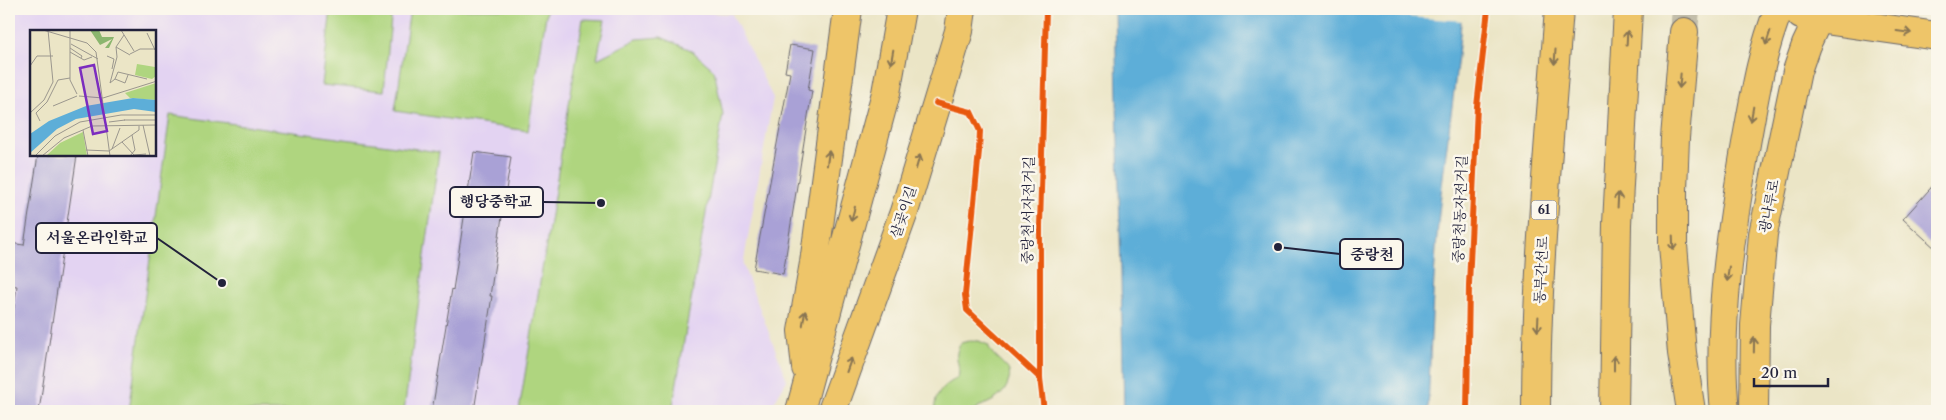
<svg xmlns="http://www.w3.org/2000/svg" width="1946" height="420" viewBox="0 0 1946 420" font-family="'Libre Caslon Text','Noto Serif KR',serif">
<rect width="100%" height="100%" fill="#fbf7ec"/>
<filter id="ink" filterUnits="userSpaceOnUse"><feTurbulence type="fractalNoise" baseFrequency=".02" numOctaves="2"/><feDisplacementMap in="SourceGraphic" scale="10" xChannelSelector="R" yChannelSelector="G"/><feConvolveMatrix kernelMatrix="1 2 1 2 8 2 1 2 1" color-interpolation-filters="sRGB"/></filter>
<filter id="wash" filterUnits="userSpaceOnUse"><feTurbulence type="fractalNoise" baseFrequency=".0096" numOctaves="4" result="noise"/><feDisplacementMap in="SourceGraphic" scale="20" xChannelSelector="R" yChannelSelector="G"/><feGaussianBlur stdDeviation="1.12" result="paint"/><feColorMatrix in="noise" values="0 0 0 0 0 0 0 0 0 0 0 0 0 0 0 0 0 1.4 0 .05"/><feComposite in="paint" operator="in"/></filter>
<g filter="url(#wash)">
<rect width="100%" height="100%" fill="#ebe5c6"/>
<path fill="#e3d3f2" fill-rule="evenodd" d="M 9,9 L 620,9 L 732,14 L 773,98 L 743,265 L 787,380 L 769,411 L 9,411 ZM 31,31 L 155,31 L 155,155 L 31,155 Z"/>
<g fill="#afd57f" stroke="#687c5d">
<polygon points="331,9 392,9 384,91 322,85"/>
<polygon points="410,9 547,9 528,131 395,111"/>
<polygon points="583,19 605,20 597,59 637,39 661,37 691,50 714,70 723,114 672,411 519,411"/>
<polygon points="170,115 439,152 404,411 129,411"/>
<path d="M 969,341 L 979,341 L 988,345 C 992,356 998,358 1005,366 C 1010,370 1010,375 1009,380 C 1005,396 992,402 978,407 L 976,411 L 935,411 C 933,395 945,384 958,378 C 962,361 951,360 961,343 Z"/>
</g>
<path fill="#5daed8" stroke="#40688a" d="M 1115,9 L 1462,9 C 1458,71 1448,132 1441,194 C 1433,266 1431,339 1428,411 L 1124,411 Z"/>
<polygon fill="#ebe5c6" points="1298,9 1464,9 1463,21"/>
<g id="blocks">
<g fill="#a9a1d6">
<polygon points="790,45 815,49 808,90 812,91 783,274 754,269 790,73 785,72"/>
<polygon points="474,152 511,157 490,296 492,296 474,411 432,411 452,289 453,290"/>
<polygon points="38,155 77,155 39,411 9,411 9,341 17,286 9,285 9,243 24,245"/>
<polygon points="1937,181 1937,250 1903,219"/>
</g>
</g>
</g>
<g filter="url(#ink)">
<use href="#blocks" fill-opacity="0" stroke="#68666c" stroke-width="1"/>
<g fill="none" stroke-linecap="round" stroke-linejoin="round">
<polyline stroke="#c3beaa" stroke-width="28" stroke-dasharray="28 14" stroke-linecap="butt" points="1684,32 1686,9"/>
<defs>
<g id="major">
<polyline points="1801,15 1818,19 1937,36"/>
<polyline points="1684,32 1675,138 1673,190 1673,245 1682,353 1691,411"/>
<polyline points="806,368 802,331 814,263 848,9"/>
<polyline points="800,411 886,93 901,9"/>
<polyline points="832,411 904,212 959,31 962,9"/>
<path d="M 1725,411 C 1716,325 1732,224 1747,138 C 1755,94 1762,50 1779,9"/>
<polyline points="1754,411 1755,325 1763,234 1797,71 1806,45 1823,9"/>
</g>
<g id="highway">
<path d="M 1536,411 C 1536,277 1549,143 1559,9"/>
<polyline points="1614,411 1617,224 1628,9"/>
</g>
</defs>
<use href="#major" stroke="#68666c" stroke-width="30"/>
<use href="#highway" stroke="#68666c" stroke-width="30"/>
<use href="#major" stroke="#eec569" stroke-width="28"/>
<use href="#highway" stroke="#eec569" stroke-width="28"/>
<defs>
<g id="cycleway">
<polyline points="936,103 971,112 980,131 979,151 965,295 967,310 1040,378"/>
<polyline points="1044,411 1040,378 1040,226 1046,9"/>
<polyline points="1467,411 1469,285 1477,106 1488,9"/>
</g>
</defs>
<use href="#cycleway" stroke="#fbf7ec" stroke-width="9"/>
<use href="#cycleway" stroke="#e8590c" stroke-width="6"/>
</g>
<defs><path id="oneway-shaft" d="M-6 0H5M1.5-3L5.5 0L1.5 3" fill="none" stroke-width="1.6" stroke-linecap="round" stroke-linejoin="round" transform="scale(1.25)"/></defs>
<g stroke="#887452">
<use href="#oneway-shaft" transform="translate(1904 32) rotate(8)"/>
<use href="#oneway-shaft" transform="translate(1627 38) rotate(-87)"/>
<use href="#oneway-shaft" transform="translate(1768 38) rotate(108)"/>
<use href="#oneway-shaft" transform="translate(892 57) rotate(100)"/>
<use href="#oneway-shaft" transform="translate(1555 57) rotate(94)"/>
<use href="#oneway-shaft" transform="translate(1680 81) rotate(95)"/>
<use href="#oneway-shaft" transform="translate(1752 114) rotate(100)"/>
<use href="#oneway-shaft" transform="translate(828 158) rotate(-82)"/>
<use href="#oneway-shaft" transform="translate(918 162) rotate(-74)"/>
<use href="#oneway-shaft" transform="translate(1618 200) rotate(-87)"/>
<use href="#oneway-shaft" transform="translate(853 214) rotate(105)"/>
<use href="#oneway-shaft" transform="translate(1673 243) rotate(88)"/>
<use href="#oneway-shaft" transform="translate(1728 274) rotate(97)"/>
<use href="#oneway-shaft" transform="translate(804 318) rotate(-80)"/>
<use href="#oneway-shaft" transform="translate(1538 324) rotate(93)"/>
<use href="#oneway-shaft" transform="translate(1754 345) rotate(-89)"/>
<use href="#oneway-shaft" transform="translate(1614 363) rotate(-90)"/>
<use href="#oneway-shaft" transform="translate(849 365) rotate(-70)"/>
</g>
</g>
<g text-anchor="middle" stroke-width="5" stroke-linejoin="round" paint-order="stroke">
<rect fill="#fbf7ec" stroke="#636270" stroke-width="1" x="1531.5" y="200.5" width="25" height="19" rx="4"/>
<g font-size="12" font-weight="bold" fill="#22223b">
<text x="1544" y="214">61</text>
</g>
<g font-size="14" fill="#22223b" stroke="#fbf7ec">
<text transform="translate(1769 206) rotate(-79)" y="5">광나루로</text>
<text transform="translate(1460 209) rotate(-88)" y="5">중랑천동자전거길</text>
<text transform="translate(1028 210) rotate(-89)" y="5">중랑천서자전거길</text>
<text transform="translate(903 212) rotate(-72)" y="5">살곶이길</text>
<text transform="translate(1541 270) rotate(-87)" y="5">동부간선로</text>
</g>
</g>
<g transform="translate(30 30)">
<rect width="126" height="126" fill="#ebe5c6"/>
<path d="M 107,34 L 125,37 L 126,46 L 122,49 L 105,45 ZM 126,53 L 126,70 L 100,68 L 95,63 ZM 53,102 L 57,126 L 16,126 L 30,113 Z" fill="#afd57f"/>
<path d="M 60,0 L 69,0 L 72,7 L 84,7 L 79,18 L 75,18 L 82,9 L 70,15 Z" fill="#8bb66e"/>
<path d="M 103,68 L 126,70 L 126,82 L 104,79 L 46,89 L 27,99 L 0,123 L 0,104 L 19,91 L 56,76 Z" fill="#5daed8"/>
<path fill="none" stroke="#9b978e" stroke-width="1" d="M 13,0 L 57,13 L 66,22 L 80,126M 40,0 L 40,50 L 47,64M 91,0 L 104,21M 117,3 L 125,20M 41,14 L 68,29M 86,17 L 100,25M 40,18 L 52,26 L 51,28M 40,22 L 54,30 L 62,27M 100,24 L 110,19 L 127,19M 77,26 L 84,29 L 82,39M 0,36 L 7,26 L 23,26M 98,45 L 95,53 L 85,49 L 88,42 L 117,49M 85,49 L 80,53 L 87,27 L 86,17 L 94,5M 49,66 L 73,68 L 127,51M 23,76 L 47,66M 0,83 L 14,70 L 23,52 L 18,0M 94,90 L 127,90M 10,91 L 6,83 L 17,72 L 28,50 L 40,48M 79,92 L 95,90M 113,95 L 120,126M 53,100 L 58,126M 92,112 L 104,125 L 116,124M 82,119 L 90,98M 56,120 L 79,121 L 109,100 L 109,96M 5,126 L 25,106 L 50,92 L 91,85 L 127,85M 12,126 L 34,108 L 62,96 L 127,95M 100,126 L 105,120 L 102,105"/>
<path fill="#7b2cbf" fill-opacity="0.15" stroke="#7b2cbf" stroke-width="2.5" d="M 64,35 L 77,101 L 63,104 L 50,38 Z"/>
<rect width="126" height="126" fill="none" stroke="#22223b" stroke-width="2.5"/>
</g>
<path fill="none" stroke="#22223b" stroke-width="2" d="M601 203L543 202M222 283L157 238M1278 247L1340 254"/>
<g fill="#22223b" stroke="#fbf7ec" stroke-width="2">
<circle cx="601" cy="203" r="5"/>
<circle cx="222" cy="283" r="5"/>
<circle cx="1278" cy="247" r="5"/>
</g>
<g fill="#fbf7ec" stroke="#22223b" stroke-width="2">
<rect x="450" y="187" width="93" height="30" rx="5"/>
<rect x="36" y="223" width="121" height="30" rx="5"/>
<rect x="1340" y="239" width="63" height="30" rx="5"/>
</g>
<g font-size="15" text-anchor="middle" font-weight="bold" fill="#22223b">
<text x="496" y="207">행당중학교</text>
<text x="97" y="243">서울온라인학교</text>
<text x="1372" y="260">중랑천</text>
</g>
<rect width="1946" height="420" fill="none" stroke="#fbf7ec" stroke-width="30"/>
<path d="M1754 378v8h74v-8" fill="none" stroke="#22223b" stroke-width="2.5"/>
<text x="1761" y="378" font-size="15" fill="#22223b" stroke="#fbf7ec" stroke-width="4" paint-order="stroke">20 m</text>
</svg>
